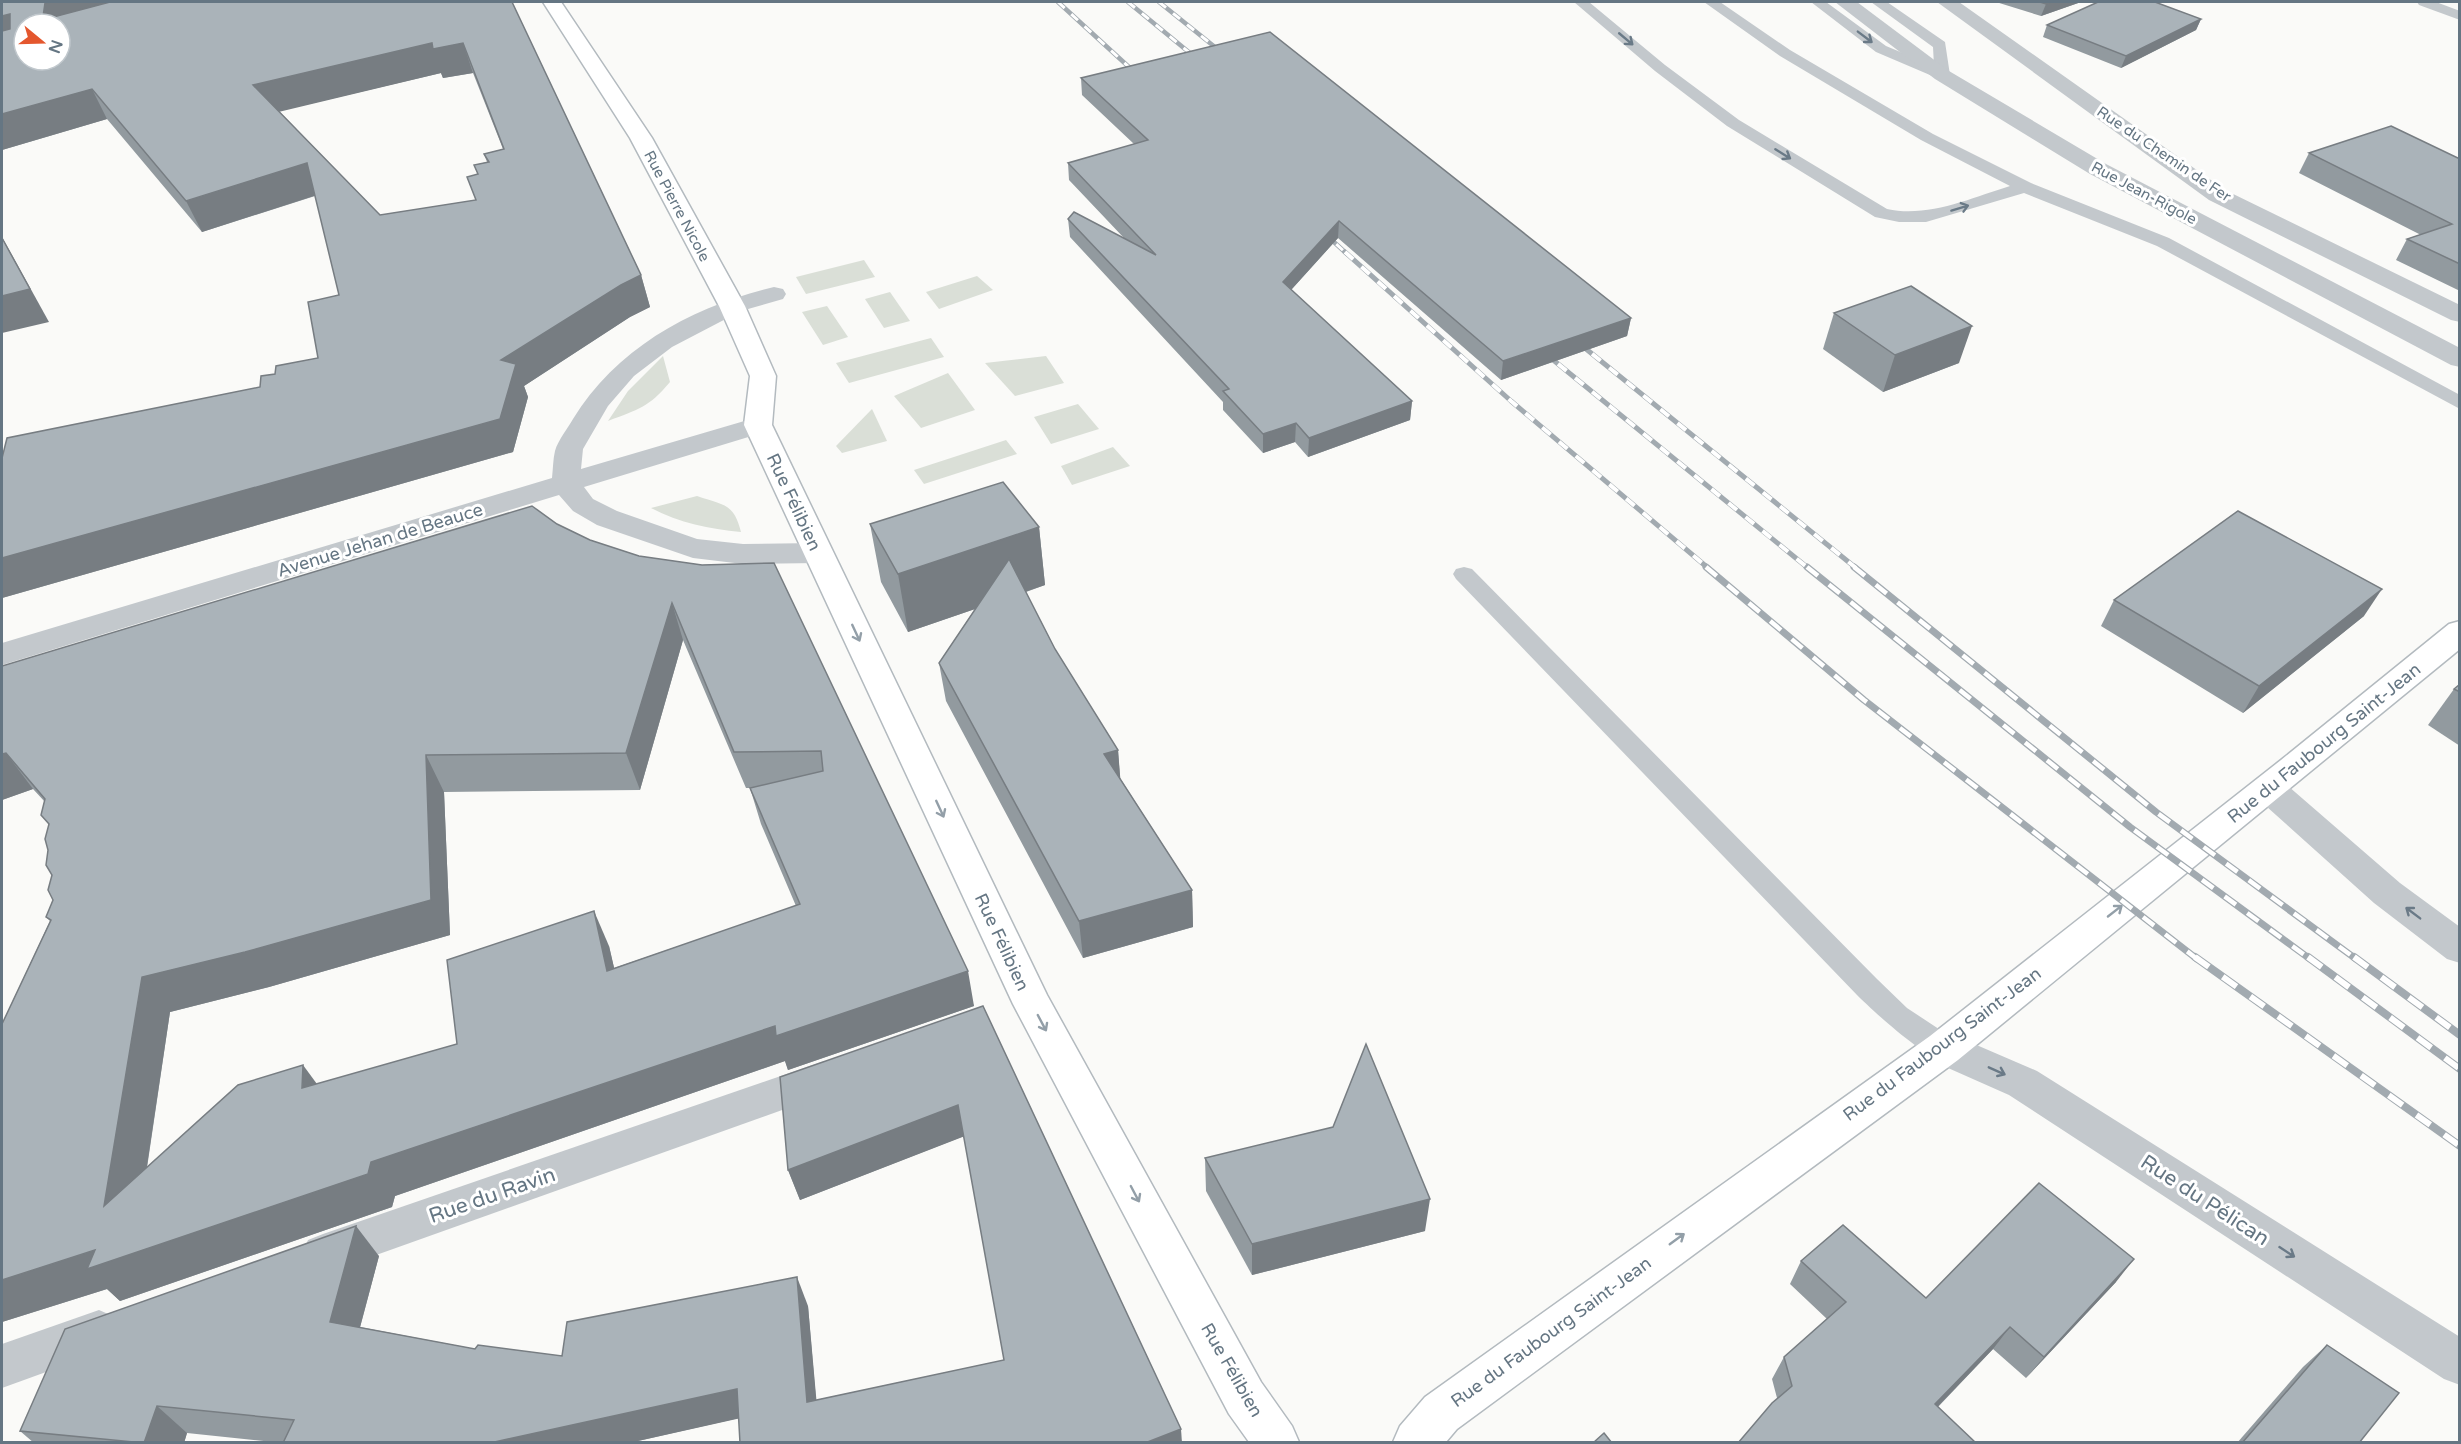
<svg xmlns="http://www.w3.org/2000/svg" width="2461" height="1444" viewBox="0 0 2461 1444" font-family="'Varela Round',sans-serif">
<rect width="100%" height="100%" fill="#fafaf8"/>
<g fill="#dadfd7">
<polygon points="864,260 875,277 806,294 796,277"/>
<polygon points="977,276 993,290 939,309 926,292"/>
<polygon points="890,292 910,321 884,328 865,299"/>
<polygon points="827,306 848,337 823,345 802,312"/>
<polygon points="931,338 944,357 849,383 836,363"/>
<path d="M 663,356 L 670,382 C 648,408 639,409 608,421 L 628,391 Z"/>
<polygon points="1046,356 1064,383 1015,396 985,363"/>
<polygon points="948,373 975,410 921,428 894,396"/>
<polygon points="1078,404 1099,429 1051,444 1034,417"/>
<polygon points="872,409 887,441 842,453 836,446"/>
<polygon points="1006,440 1017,454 924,484 914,470"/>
<polygon points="1113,447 1130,466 1072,485 1061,466"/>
<path d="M 697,496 C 723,505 734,503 741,532 C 709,529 680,523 651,508 Z"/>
</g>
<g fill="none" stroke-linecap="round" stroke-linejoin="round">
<defs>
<g id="secondary">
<polygon points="543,2 561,2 652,138 745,306 776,376 772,425 1047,995 1261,1382 1292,1426 1299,1442 1249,1442 1229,1414 1013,1004 744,425 750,376 719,306 630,138"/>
<polygon points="2460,621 2460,649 1958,1060 1457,1429 1446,1442 1393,1442 1400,1426 1425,1397 1930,1036 2281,760 2449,624"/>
</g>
</defs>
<use href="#secondary" stroke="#b3babf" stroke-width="3"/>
<g fill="#c3c8cc" fill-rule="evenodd">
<path d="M 1574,2 L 1589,2 L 1665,65 L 1739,120 L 1887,209 C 1928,218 1971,198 2010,186 L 1921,140 L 1780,56 L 1704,2 L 1720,2 L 1790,50 L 1933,134 L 2031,183 L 2169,238 L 2460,395 L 2460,409 L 2157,246 L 2024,193 L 1926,222 L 1899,222 L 1875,217 L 1727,126 L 1655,71 Z"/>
<polygon points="1811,2 1826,2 1886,46 1934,66 1933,47 1871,2 1887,2 1945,42 1950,75 1947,78 1937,78 1876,52"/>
<polygon points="2417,2 2436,2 2460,11 2460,20 2419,5"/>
<path d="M 1464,567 L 1472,569 L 1877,979 L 1907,1008 L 1954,1039 L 1958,1048 L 1954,1057 C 1951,1058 1948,1060 1945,1060 C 1927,1061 1871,1009 1857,995 L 1456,579 L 1453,574 L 1456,569 Z"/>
</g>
<g fill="#c3c8cc" fill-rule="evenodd">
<polygon points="1835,2 1857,2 1949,71 2106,164 2460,348 2460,367 2451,365 2090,174 1935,79"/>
<polygon points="1937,2 1959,2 2225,190 2460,305 2460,322 2451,320 2209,200"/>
<path d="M 774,287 L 783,289 L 786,294 L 783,299 L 741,311 L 672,347 L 634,376 L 608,406 L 583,449 L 581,469 L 758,417 L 768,419 L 772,425 L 768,431 L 584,487 L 593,499 L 617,511 L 697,539 L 743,544 L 818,543 L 829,546 L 833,553 L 829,560 L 818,563 L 743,564 L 693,558 L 597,525 L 573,511 L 559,495 L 2,665 L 2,643 L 552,478 C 553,469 553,459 555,451 C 558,440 568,428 573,419 C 617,347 694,306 774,287 Z"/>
<polygon points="2269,776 2281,780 2400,883 2460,927 2460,963 2447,959 2374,903 2257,798 2252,789 2257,780"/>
<polygon points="1944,1031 2037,1071 2460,1337 2460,1385 2444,1379 2009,1095 1930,1060 1924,1048 1930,1036"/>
<polygon points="824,1061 838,1066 844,1078 838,1090 323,1274 308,1268 302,1254 308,1240 323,1234"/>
<polygon points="99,1310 115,1317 121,1332 115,1347 2,1388 2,1344"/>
</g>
<use href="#secondary" fill="#fff" fill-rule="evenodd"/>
<defs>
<g id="rail-far3">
<polyline points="1058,2 1142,79"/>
<polyline points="1128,2 1202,63"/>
<polyline points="1159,2 1226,56"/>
<polyline points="1323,232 1347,254"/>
</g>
<g id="rail-far2">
<polyline points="1345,252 1511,401 1708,568"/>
<polyline points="1575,340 1856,568"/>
<polyline points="1541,350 1808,568"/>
</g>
<g id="rail-far1">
<polyline points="1706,567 1864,700 2197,959"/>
<polyline points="1807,567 2130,827 2310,959"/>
<polyline points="1854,567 2156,812 2356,959"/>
</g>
<g id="rail">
<polyline points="2195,957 2460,1146"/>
<polyline points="2308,957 2460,1069"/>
<polyline points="2354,957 2460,1035"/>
</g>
</defs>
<use href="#rail-far3" stroke="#a2aab0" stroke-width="4.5"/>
<use href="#rail-far2" stroke="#a2aab0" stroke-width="5"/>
<use href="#rail-far1" stroke="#a2aab0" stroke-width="7"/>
<use href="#rail" stroke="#a2aab0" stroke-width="8"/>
<use href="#rail-far3" stroke="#fff" stroke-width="3" stroke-dasharray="9" stroke-linecap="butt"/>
<use href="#rail-far2" stroke="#fff" stroke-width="4" stroke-dasharray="11" stroke-linecap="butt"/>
<use href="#rail-far1" stroke="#fff" stroke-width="4.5" stroke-dasharray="14" stroke-linecap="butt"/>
<use href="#rail" stroke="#fff" stroke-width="6" stroke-dasharray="17" stroke-linecap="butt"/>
</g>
<g fill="#929a9f" fill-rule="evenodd">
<path d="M 2,2 L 512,2 L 641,275 L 650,307 L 630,317 L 524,386 L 528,397 L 513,452 L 2,598 L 2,458 L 260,387 L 275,374 L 318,358 L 339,295 L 315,196 L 202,232 L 107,119 L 2,150 ZM 441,73 L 443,78 L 473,73 L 503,149 L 484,154 L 487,162 L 474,165 L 478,175 L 467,177 L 476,200 L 380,215 L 279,111 Z"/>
<polygon points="1996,2 2081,2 2041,16"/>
<polygon points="2201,19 2196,30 2121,68 2043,37 2047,25"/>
<polygon points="1081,78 1631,318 1627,336 1501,380 1338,238 1291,290 1412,401 1410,420 1308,457 1295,442 1263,453 1223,410 1223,402 1070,237 1068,219 1124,238 1069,180 1068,163 1134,144 1082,95"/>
<polygon points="2309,153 2460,159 2460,291 2396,260 2407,239 2421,235 2299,173"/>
<polygon points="1834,313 1959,363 1883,392 1823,349"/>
<path d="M 557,524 L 590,540 L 639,556 L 702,565 L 774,563 L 974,1006 L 788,1070 L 785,1061 L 395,1196 L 392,1207 L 120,1301 L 107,1289 L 2,1322 L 2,1024 L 50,921 L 46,917 L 53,900 L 52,875 L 48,850 L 49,825 L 45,802 L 33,789 L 2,800 L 2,666 ZM 683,640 L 746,788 L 750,788 L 761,824 L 796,906 L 614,968 L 609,946 L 457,1044 L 317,1084 L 147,1168 L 170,1012 L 269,987 L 450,935 L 444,792 L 640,790 Z"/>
<polygon points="870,524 1039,527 1045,585 1026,592 1055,649 1118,750 1120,778 1192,890 1193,927 1083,958 946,701 939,663 975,609 908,632 881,582"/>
<polygon points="2114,600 2364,616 2243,713 2101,626"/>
<polygon points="2460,684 2460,746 2428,725 2454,689"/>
<polygon points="983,1006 1181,1429 739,1418 629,1443 283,1443 187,1433 184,1443 34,1443 20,1431 379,1256 360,1327 475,1349 562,1356 808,1306 816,1400 1004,1360 964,1136 800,1200 788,1170"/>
<polygon points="1205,1158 1425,1231 1252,1275 1206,1191"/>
<polygon points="1801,1261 1926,1298 2116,1282 2026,1378 1993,1349 1938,1407 1777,1398 1772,1379 1784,1357 1827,1319 1790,1284"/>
<polygon points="2327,1345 2359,1443 2237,1443 2303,1367"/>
</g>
<g fill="#777d82">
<polygon points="50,2 168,2 47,24 43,17 45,3"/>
<polygon points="2051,2 2081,2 2041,16 2046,4"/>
<polygon points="10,14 24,41 2,49 2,16"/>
<polygon points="2201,19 2196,30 2121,68 2126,56"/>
<polygon points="432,43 463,43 473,73 443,78 441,73 266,115 253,85"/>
<polygon points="92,89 107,119 2,150 2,114"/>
<polygon points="307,163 320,194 202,232 186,201"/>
<polygon points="1339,221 1338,238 1282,300 1283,282"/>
<polygon points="2,237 49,322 2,333"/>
<polygon points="641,275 650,307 630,317 524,386 528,397 513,452 2,598 2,558 501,360 621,285"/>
<polygon points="1631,318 1627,336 1501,380 1503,361"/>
<polygon points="1972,326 1959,363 1883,392 1895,355"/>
<polygon points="1412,401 1410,420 1308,457 1309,438"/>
<polygon points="1296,423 1295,442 1263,453 1263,434"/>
<polygon points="1039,527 1045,585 908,632 898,574"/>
<polygon points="2382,589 2364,616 2243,713 2259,686"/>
<polygon points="672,603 683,640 640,790 626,753"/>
<polygon points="1118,750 1121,787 1104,754"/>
<polygon points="6,753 33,789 2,800 2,754"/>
<polygon points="426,755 444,792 450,935 269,987 170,1012 136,1239 104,1206 142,977"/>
<polygon points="1192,890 1193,927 1083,958 1079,921"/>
<polygon points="594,911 609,946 623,1006 607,971"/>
<polygon points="968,971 974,1006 788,1070 785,1061 395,1196 392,1207 120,1301 107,1289 2,1322 2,1280 371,1162 775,1026"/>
<polygon points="303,1065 328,1099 302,1088"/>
<polygon points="958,1105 965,1136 800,1200 788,1170"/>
<polygon points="1430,1199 1425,1231 1252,1275 1252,1244"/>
<polygon points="356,1226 379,1256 354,1350 330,1322"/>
<polygon points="2134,1259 2116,1282 2026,1378 2044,1357"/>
<polygon points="797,1277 808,1306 819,1429 807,1402"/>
<polygon points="2010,1327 1993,1349 1920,1425 1935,1404"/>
<polygon points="737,1389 750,1416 629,1443 490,1443"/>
<polygon points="157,1406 187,1433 184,1443 144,1443"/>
<polygon points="1181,1429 1182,1443 1145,1443"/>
</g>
<g fill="#aab3b9" stroke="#777d82" stroke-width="1.5" fill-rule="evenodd">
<path d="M 2,2 L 50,2 L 45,3 L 43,17 L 46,19 L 110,2 L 512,2 L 641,275 L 621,285 L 501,360 L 516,364 L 500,419 L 2,558 L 2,458 L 7,438 L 260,387 L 261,376 L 275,374 L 276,366 L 318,358 L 308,302 L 339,295 L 307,163 L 186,201 L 92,89 L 2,114 L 2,31 L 10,29 L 10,14 L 2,16 ZM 24,24 L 60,24 L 60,60 L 24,60 ZM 432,43 L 433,49 L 463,43 L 504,149 L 484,154 L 489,162 L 474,165 L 478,174 L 467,177 L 476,200 L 380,215 L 253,85 Z"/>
<polygon points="2040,2 2051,2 2046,4"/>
<polygon points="2098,2 2155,2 2201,19 2126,56 2047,25"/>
<polygon points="1270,32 1631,318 1503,361 1339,221 1283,282 1412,401 1309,438 1296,423 1263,434 1223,391 1229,389 1068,219 1074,212 1156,255 1068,163 1148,140 1081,78"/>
<polygon points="2391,126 2460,159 2460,264 2407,239 2452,224 2309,153"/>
<polygon points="2,238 30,289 2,296"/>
<polygon points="1911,286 1972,326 1895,355 1834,313"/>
<polygon points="1003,482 1039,527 898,574 870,524"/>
<path d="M 532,506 L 557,524 L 590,540 L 639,556 L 702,565 L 774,563 L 968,971 L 776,1036 L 775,1026 L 371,1162 L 368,1174 L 87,1269 L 95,1250 L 2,1280 L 2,1024 L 51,920 L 46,917 L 53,900 L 48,890 L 52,875 L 46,865 L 48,850 L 45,839 L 49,824 L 41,815 L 45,799 L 6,753 L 2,754 L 2,666 ZM 672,603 L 734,752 L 821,751 L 823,771 L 750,788 L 800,904 L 607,971 L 594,911 L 447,960 L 457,1044 L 302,1088 L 303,1065 L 238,1085 L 104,1206 L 142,977 L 245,952 L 431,900 L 426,755 L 626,753 Z"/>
<polygon points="2238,511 2382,589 2259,686 2114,600"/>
<polygon points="1009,559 1055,649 1118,750 1104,754 1192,890 1079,921 939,663"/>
<polygon points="2460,684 2460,692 2454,689"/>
<polygon points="983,1006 1181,1429 1145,1443 740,1443 737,1389 490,1443 283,1443 294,1420 157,1406 144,1443 20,1431 65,1329 356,1226 330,1322 475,1349 478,1345 562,1356 567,1322 797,1277 807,1402 1004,1360 958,1105 788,1170 780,1077"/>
<polygon points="1366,1044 1430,1199 1252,1244 1205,1158 1333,1127"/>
<polygon points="2039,1183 2134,1259 2044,1357 2010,1327 1935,1404 1976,1443 1738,1443 1772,1403 1792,1386 1784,1357 1846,1302 1801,1261 1843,1225 1926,1298"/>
<polygon points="2327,1345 2399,1393 2359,1443 2242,1443"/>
<polygon points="1604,1433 1612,1443 1593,1443"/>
</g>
<defs><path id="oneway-shaft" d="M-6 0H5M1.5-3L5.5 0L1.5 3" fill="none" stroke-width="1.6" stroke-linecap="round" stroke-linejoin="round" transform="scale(1.5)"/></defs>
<g stroke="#6a7a87">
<use href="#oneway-shaft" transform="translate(1865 37) rotate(37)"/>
<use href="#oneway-shaft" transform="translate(1626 39) rotate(40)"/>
<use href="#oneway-shaft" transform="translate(1783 154) rotate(32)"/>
<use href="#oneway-shaft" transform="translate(1960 208) rotate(-17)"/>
<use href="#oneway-shaft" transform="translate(2413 913) rotate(-143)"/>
<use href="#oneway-shaft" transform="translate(1997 1071) rotate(24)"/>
<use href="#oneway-shaft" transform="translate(2287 1252) rotate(33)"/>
</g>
<g stroke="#939fa8">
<use href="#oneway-shaft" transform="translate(856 633) rotate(65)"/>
<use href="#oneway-shaft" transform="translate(940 809) rotate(65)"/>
<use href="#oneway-shaft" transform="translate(2115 911) rotate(-38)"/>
<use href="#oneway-shaft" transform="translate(1042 1023) rotate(62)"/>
<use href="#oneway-shaft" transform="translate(1135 1194) rotate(62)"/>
<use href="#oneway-shaft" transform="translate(1677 1239) rotate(-36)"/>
</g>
<g text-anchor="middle" stroke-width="6" stroke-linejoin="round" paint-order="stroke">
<g font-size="15" fill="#657683" stroke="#fff">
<text transform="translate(2164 154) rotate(34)" y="5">Rue du Chemin de Fer</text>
<text transform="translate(2144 193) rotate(28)" y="5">Rue Jean-Rigole</text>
<text transform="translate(677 206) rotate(62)" y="5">Rue Pierre Nicole</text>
</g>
<g font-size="18" fill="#657683" stroke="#fff">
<text transform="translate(794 502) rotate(65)" y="6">Rue Félibien</text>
<text transform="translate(380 540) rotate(-17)" y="6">Avenue Jehan de Beauce</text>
<text transform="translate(2324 743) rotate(-39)" y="6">Rue du Faubourg Saint-Jean</text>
<text transform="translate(1002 942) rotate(65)" y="6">Rue Félibien</text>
<text transform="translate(1942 1044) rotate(-37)" y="6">Rue du Faubourg Saint-Jean</text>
<text transform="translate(1551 1332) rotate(-36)" y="6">Rue du Faubourg Saint-Jean</text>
<text transform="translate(1232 1370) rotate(60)" y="6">Rue Félibien</text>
</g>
<g font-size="21" fill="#657683" stroke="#fff">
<text transform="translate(492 1195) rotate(-19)" y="7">Rue du Ravin</text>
<text transform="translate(2205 1200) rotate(33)" y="7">Rue du Pélican</text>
</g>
</g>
<rect width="2461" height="1444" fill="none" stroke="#657683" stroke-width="6"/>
<g transform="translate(42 42) rotate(109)"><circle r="28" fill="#ffffff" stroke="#c1c8cd" stroke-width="1.5"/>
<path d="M0-4.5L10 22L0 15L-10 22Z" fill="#e4572e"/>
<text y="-9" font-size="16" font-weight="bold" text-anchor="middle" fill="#657683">N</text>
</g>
</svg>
